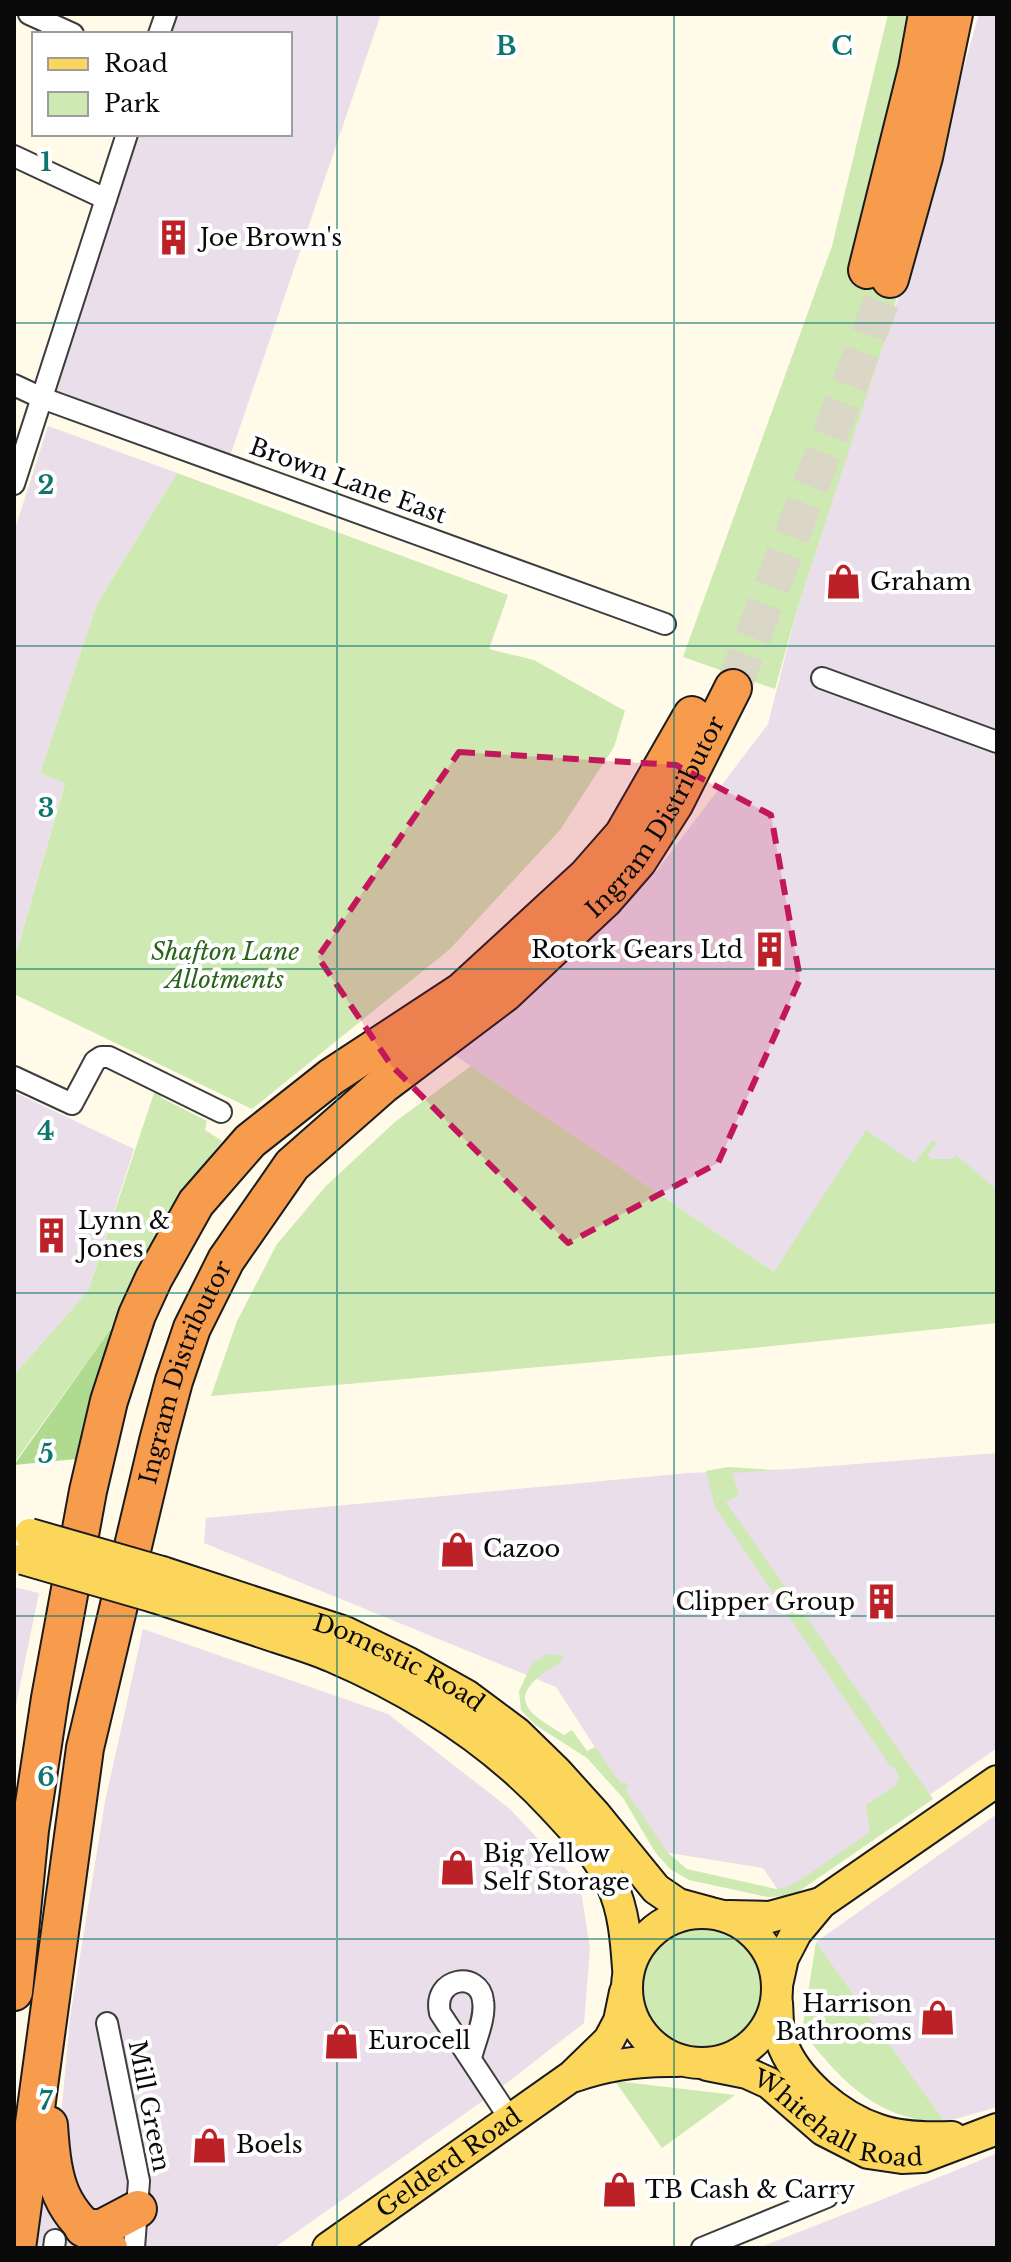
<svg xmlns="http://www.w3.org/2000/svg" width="1011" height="2262" viewBox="0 0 1011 2262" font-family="'Libre Baskerville',serif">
<rect width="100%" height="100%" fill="#fffbe8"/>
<g fill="#e9deea">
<polygon points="166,14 381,14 227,465 42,398 127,134 290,134 290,34 159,34"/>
<polygon points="979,14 997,14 997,1323 774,1272 438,1044 638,861 652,877 768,724 797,610 903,283"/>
<polygon points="48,426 177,473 97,604 40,773 65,782 14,961 14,532"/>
<polygon points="14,1092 134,1149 88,1291 14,1375"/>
<polygon points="997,1453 997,1748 783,1897 763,1868 663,1852 556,1687 204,1543 206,1518 689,1473 792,1469"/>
<polygon points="14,1587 39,1593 14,1715"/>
<polygon points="143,1629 388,1714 510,1809 580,1884 590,1949 584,2023 494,2093 274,2248 30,2248 40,2187 62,2106 70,2018 105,1802"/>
<polygon points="997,1814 997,2107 945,2122 816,1942"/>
<polygon points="997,2153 997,2248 758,2248 957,2170"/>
</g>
<g fill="#cee9b2">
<polygon points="888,14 911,14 898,287 894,312 797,610 775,689 683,657 832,246"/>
<polygon points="177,473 508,595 489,649 534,660 625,711 614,747 560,830 450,949 252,1109 14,994 14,961 65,783 40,773 97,604"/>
<polygon points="471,1066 774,1272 866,1130 914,1163 933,1140 937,1144 927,1155 932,1159 952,1159 956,1155 997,1190 997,1323 733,1350 211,1396 237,1321 277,1244 326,1186 396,1121"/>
<polygon points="156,1087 162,1098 207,1121 205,1130 222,1141 169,1212 137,1270 110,1330 14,1463 14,1375 88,1291"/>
<path d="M 728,1467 L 775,1470 L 732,1473 L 739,1495 L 726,1502 L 933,1799 L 792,1896 L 768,1897 L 689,1880 L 670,1869 L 655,1852 L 623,1798 L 587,1758 L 534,1724 L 521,1710 L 519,1691 L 532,1664 L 547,1654 L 564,1656 C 560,1664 553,1667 545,1672 C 503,1702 536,1717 564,1735 L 572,1730 L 587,1751 L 595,1747 L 621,1784 L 625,1782 L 629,1787 L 625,1790 L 668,1853 L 687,1869 L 776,1889 L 784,1888 L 799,1881 L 870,1832 L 866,1805 L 895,1786 L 899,1778 L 895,1768 L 890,1766 L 715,1507 L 706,1471 Z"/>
<circle cx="702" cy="1988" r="61"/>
<path d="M 816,1942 L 945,2122 C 877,2121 841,2081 802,2031 Z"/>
<polygon points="615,2081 735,2095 662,2148"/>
</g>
<polygon fill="#b1da91" points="110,1330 118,1333 87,1458 14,1465"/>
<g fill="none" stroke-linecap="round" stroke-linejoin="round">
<polyline stroke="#dad7c7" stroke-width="36" stroke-dasharray="36 18" stroke-linecap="butt" points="733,688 890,279"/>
<defs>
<g id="street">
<polyline points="29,14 73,34"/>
<polyline points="159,34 166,14"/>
<polyline points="14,156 106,199"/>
<polyline points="14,385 42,398 665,624"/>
<polyline points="14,484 127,134"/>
<polyline points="822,678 997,742"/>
<polyline points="14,1077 72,1104 95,1061 101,1057 109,1057 221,1112"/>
<polyline points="107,2023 139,2181 134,2248"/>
<path d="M 471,2058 C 475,2041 486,2018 483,2001 C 480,1970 432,1977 440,2013 L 510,2119"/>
<polyline points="54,2248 55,2240"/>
<polyline points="702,2248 827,2197"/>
</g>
<g id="primary">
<path id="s1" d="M 162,1572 L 345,1632 L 409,1663 L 466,1695 L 517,1733 L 557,1772 L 595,1814 L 656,1889 L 678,1904 L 711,1913"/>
<path d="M 154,1597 C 194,1610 235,1623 276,1637 C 295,1643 315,1649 333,1657 C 414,1692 493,1742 553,1807 C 575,1831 599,1855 612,1885 C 624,1911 626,1940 628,1968"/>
<circle cx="702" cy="1988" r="75"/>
<polyline points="729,1916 770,1917 821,1903"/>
<polyline points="777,1985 783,1958 796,1933 821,1903 997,1781"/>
<path d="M 777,2003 C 778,2016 777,2028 781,2040 C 794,2080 840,2117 879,2130 C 902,2138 928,2138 952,2137"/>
<path id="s2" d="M 707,2065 L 747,2073 L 769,2083 L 823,2130 L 868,2153 L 902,2158 L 923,2157 L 997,2129"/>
<path d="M 575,2076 C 609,2064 640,2060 677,2061"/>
<path id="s3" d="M 328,2248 L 572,2076 L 609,2040 L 619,2021 L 625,1992"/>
</g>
<g id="highway">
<polyline points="867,270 917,69 927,14"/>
<polyline points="890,279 924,157 954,14"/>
<polyline points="14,1992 30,1830 50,1698 88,1491 109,1401 137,1315 154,1278 196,1203 250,1141 331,1077 462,991 587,876 623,835 692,715"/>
<path d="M 49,2125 C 53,2185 59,2211 109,2248"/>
<polyline points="83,2228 102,2228 138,2209"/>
<path id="s4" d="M 17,2248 L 85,1748 L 158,1441 L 174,1381 L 192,1328 L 226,1260 L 292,1165 L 383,1085 L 505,993 L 604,900 L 638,861 L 675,803 L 733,688"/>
</g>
</defs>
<use href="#street" stroke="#3d3d3d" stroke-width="24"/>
<use href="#primary" stroke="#1b1b1b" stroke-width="34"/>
<use href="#highway" stroke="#1b1b1b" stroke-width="40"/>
<use href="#street" stroke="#fff" stroke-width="20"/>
<use href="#primary" stroke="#fcd65b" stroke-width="30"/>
<use href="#highway" stroke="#f79c4d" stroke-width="36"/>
<defs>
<g id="primary-bridge">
<polyline points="30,1534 162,1572"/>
<polyline points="23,1559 154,1597"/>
</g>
</defs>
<use href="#primary-bridge" stroke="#1b1b1b" stroke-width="34" stroke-linecap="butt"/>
<use href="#primary-bridge" stroke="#fcd65b" stroke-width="30"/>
</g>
<path fill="#c2185b" fill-opacity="0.2" stroke="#c2185b" stroke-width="6" stroke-dasharray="16 10" stroke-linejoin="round" d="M 459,752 L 676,765 L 771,815 L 800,979 L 718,1163 L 568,1243 L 391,1065 L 318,957 Z"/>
<path fill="none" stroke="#0f766e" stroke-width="2" stroke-opacity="0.55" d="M 337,14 L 337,2248M 674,14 L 674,2248M 14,323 L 997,323M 14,646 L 997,646M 14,969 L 997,969M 14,1293 L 997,1293M 14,1616 L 997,1616M 14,1939 L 997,1939"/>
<defs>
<symbol id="building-bare" viewBox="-9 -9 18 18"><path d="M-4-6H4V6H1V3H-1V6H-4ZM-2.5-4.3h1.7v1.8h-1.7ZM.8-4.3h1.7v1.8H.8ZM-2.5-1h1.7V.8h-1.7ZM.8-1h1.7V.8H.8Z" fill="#bc2127" stroke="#fff" stroke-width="2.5" paint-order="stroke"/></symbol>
<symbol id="shop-bare" viewBox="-9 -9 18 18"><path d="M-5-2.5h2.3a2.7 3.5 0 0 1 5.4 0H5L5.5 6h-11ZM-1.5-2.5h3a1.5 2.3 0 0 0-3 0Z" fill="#bc2127" stroke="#fff" stroke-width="2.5" paint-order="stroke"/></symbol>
</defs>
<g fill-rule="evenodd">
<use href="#building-bare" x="148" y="212" width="51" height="51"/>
<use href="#shop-bare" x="818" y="556" width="51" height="51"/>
<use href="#building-bare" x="744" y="924" width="51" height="51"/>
<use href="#building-bare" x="26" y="1210" width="51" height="51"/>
<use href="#shop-bare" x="432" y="1524" width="51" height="51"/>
<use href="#building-bare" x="856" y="1576" width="51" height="51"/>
<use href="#shop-bare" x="432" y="1842" width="51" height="51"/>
<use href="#shop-bare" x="912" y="1992" width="51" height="51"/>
<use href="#shop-bare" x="316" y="2016" width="51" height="51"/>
<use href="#shop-bare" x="184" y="2120" width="51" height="51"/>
<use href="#shop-bare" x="594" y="2164" width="51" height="51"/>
</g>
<g text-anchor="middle" stroke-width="8" stroke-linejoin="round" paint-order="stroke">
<g font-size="24" fill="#0a0a0a" stroke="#fff" text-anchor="start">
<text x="200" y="246">Joe Brown's</text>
<text x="870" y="590">Graham</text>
<text x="743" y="958" text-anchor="end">Rotork Gears Ltd</text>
<text x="78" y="1229">Lynn &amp;<tspan x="78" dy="28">Jones</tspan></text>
<text x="483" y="1557">Cazoo</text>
<text x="855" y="1610" text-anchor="end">Clipper Group</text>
<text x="483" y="1862">Big Yellow<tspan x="483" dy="28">Self Storage</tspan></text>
<text x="912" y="2012" text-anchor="end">Harrison<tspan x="912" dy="28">Bathrooms</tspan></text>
<text x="368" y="2049">Eurocell</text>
<text x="236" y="2153">Boels</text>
<text x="645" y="2198">TB Cash &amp; Carry</text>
</g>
<g font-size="24" fill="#0a0a0a" stroke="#fff">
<text transform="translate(348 481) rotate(20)" y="8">Brown Lane East</text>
<text dy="8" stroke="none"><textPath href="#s4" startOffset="1638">Ingram Distributor</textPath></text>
<text dy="8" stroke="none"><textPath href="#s4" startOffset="894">Ingram Distributor</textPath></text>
<text dy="8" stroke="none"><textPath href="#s1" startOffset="254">Domestic Road</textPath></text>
<text transform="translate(149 2106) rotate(79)" y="8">Mill Green</text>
<text dy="8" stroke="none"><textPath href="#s2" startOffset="146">Whitehall Road</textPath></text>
<text dy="8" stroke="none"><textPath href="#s3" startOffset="148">Gelderd Road</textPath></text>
</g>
<g font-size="24" font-style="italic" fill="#29621b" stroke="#fff">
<text x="225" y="960">Shafton Lane<tspan x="225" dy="28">Allotments</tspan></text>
</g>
</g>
<g font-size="26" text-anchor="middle" font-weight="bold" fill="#0f766e" stroke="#fff" stroke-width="8" stroke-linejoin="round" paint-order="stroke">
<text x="506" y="55">B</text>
<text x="842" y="55">C</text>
<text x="46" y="171">1</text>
<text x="46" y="494">2</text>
<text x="46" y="817">3</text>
<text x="46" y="1140">4</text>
<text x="46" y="1463">5</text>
<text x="46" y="1786">6</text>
<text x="46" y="2110">7</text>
</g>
<rect width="1011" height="2262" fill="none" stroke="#0a0a0a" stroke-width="32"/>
<rect x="32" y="32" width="260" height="104" fill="#ffffff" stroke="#9d9d9d" stroke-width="2"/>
<rect x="48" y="58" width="40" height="12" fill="#fcd65b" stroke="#9d9d9d" stroke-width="2"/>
<text x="104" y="72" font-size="24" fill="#0a0a0a">Road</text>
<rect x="48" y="92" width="40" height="24" fill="#cee9b2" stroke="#9d9d9d" stroke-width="2"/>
<text x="104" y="112" font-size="24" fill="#0a0a0a">Park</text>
</svg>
